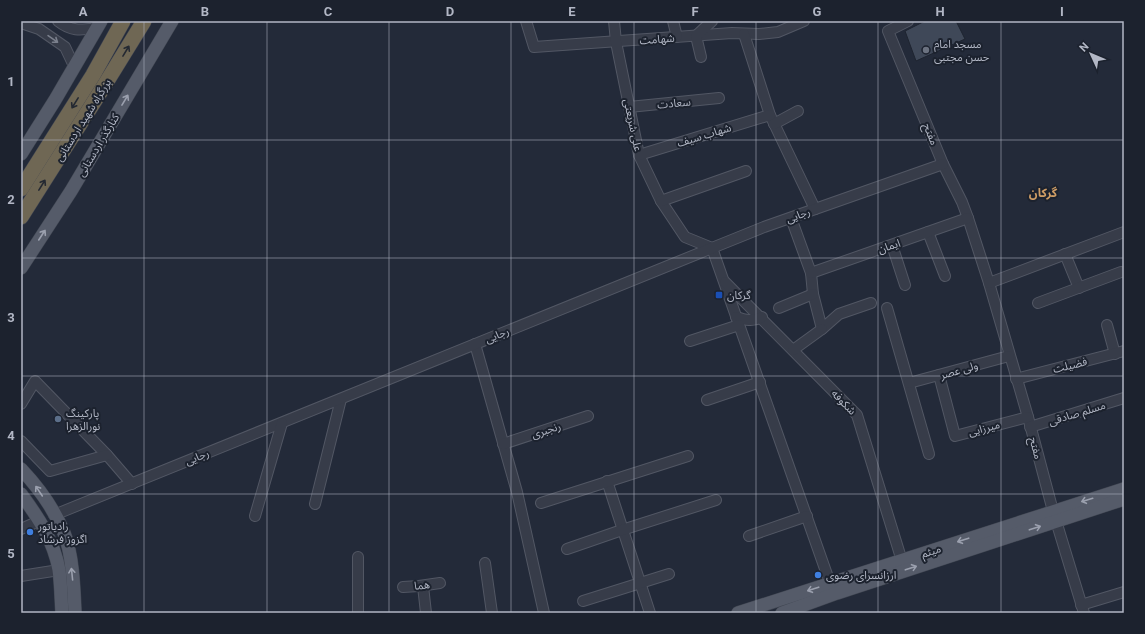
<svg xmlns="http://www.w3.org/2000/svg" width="1145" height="634" viewBox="0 0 1145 634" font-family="Roboto,'Noto Sans Arabic',sans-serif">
<rect width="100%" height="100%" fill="#232a39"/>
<polygon fill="#3f4858" stroke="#1e2430" points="925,21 956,21 965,39 916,61 905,31"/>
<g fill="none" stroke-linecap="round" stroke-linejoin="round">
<defs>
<g id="minor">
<path d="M 58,21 C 72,32 81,30 97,28"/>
<polyline points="526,21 534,47 732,33 759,34 778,32 804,21"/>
<polyline points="614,21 616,42 639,155 661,201 685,237 712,248"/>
<polyline points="673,21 677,37"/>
<polyline points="908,21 888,31 943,164 962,202 968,218 989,283 1028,417 1053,511 1084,613"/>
<polyline points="21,23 39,29 65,47 74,66"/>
<polyline points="744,34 770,115 815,209"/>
<polyline points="701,57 696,36 712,21"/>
<polyline points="629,107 719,98"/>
<polyline points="774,124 798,111"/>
<polyline points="639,155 770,115"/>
<polyline points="661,201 746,171"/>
<polyline points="791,218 811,273 813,294 822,329 839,314 871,303"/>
<polyline points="928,232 945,276"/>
<polyline points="892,245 905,285"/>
<path d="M 712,248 C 752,359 791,471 830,583"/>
<polyline points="1065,254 1079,288"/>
<polyline points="811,273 968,218"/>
<polyline points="725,282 857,415 902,561"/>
<polyline points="989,283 1124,232"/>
<polyline points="1038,303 1121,272"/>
<polyline points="779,308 813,294"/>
<polyline points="887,308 929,454"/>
<path d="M 736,317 C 745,320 753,322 762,317"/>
<polyline points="1107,325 1115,354"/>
<polyline points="690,341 739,325"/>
<polyline points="475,344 517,492 544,613"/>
<polyline points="793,350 822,329"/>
<polyline points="939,375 955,436 1028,417"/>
<polyline points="1016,379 1124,351"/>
<polyline points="909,383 1009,356"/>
<polyline points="707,400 760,382"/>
<polyline points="21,404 35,381 107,455 132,484"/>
<polyline points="1030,427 1124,398"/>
<polyline points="21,441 50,471 107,455"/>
<polyline points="503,444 588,416"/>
<polyline points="607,481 650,613"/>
<polyline points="541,503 688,456"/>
<polyline points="315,504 341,399"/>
<polyline points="54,515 712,248 764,227 943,164"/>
<polyline points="255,516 282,423"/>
<polyline points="21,529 39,521"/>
<polyline points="749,536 807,516"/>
<polyline points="567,549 622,530 716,500"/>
<polyline points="485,563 492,613"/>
<polyline points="21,576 59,570"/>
<polyline points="423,586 426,613"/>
<polyline points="403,587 419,586 440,583"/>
<polyline points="583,601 669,574"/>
<polyline points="1081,605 1124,592"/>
<polyline points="358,613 358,557"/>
</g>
<g id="major">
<polyline points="21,154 55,100 101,21"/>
<polyline points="21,268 71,191 172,21"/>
<path d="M 21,469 C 38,487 55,511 64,533 C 73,555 74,590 75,613"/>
<path d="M 21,494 C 38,517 54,541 59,570 C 61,584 61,599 62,613"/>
<polyline points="738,613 1124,489"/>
<polyline points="782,613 837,593 1124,499"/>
</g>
<g id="highway">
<polyline points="21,189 93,75 123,21"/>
<polyline points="21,217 104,86 144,21"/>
</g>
</defs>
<use href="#minor" stroke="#525764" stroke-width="12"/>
<use href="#major" stroke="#404652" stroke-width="14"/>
<use href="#highway" stroke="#3f4451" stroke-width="16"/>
<use href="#minor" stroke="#373c49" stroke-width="10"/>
<use href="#major" stroke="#555b69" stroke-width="13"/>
<use href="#highway" stroke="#6f6754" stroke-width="15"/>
</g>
<defs><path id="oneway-shaft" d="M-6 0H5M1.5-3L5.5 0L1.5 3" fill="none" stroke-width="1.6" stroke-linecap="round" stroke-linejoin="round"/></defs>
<use stroke="#7b808d" href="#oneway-shaft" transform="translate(53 39) rotate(35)"/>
<g stroke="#242932">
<use href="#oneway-shaft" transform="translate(126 51) rotate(-59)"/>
<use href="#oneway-shaft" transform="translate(75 103) rotate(122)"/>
<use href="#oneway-shaft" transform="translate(42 185) rotate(-58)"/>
</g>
<g stroke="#9ba0ae">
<use href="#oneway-shaft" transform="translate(125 100) rotate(-59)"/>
<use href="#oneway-shaft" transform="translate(42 235) rotate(-57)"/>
<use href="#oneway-shaft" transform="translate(39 491) rotate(-124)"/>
<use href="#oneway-shaft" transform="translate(1087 500) rotate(163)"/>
<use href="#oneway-shaft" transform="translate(1035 528) rotate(-18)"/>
<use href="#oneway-shaft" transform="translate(963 540) rotate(162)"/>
<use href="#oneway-shaft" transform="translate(911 568) rotate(-18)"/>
<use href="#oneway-shaft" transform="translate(72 574) rotate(-96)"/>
<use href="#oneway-shaft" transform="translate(813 589) rotate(162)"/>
</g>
<path fill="none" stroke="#b2b7c5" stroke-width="1" stroke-opacity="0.55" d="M 144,21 L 144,613M 267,21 L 267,613M 389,21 L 389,613M 511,21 L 511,613M 634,21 L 634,613M 756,21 L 756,613M 878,21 L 878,613M 1001,21 L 1001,613M 21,140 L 1124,140M 21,258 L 1124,258M 21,376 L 1124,376M 21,494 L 1124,494"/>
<circle fill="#6b7280" stroke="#1c222e" stroke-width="1.5" cx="926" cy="50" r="4"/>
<rect fill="#1a4fb4" stroke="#1c222e" stroke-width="1.5" x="715" y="291" width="8" height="8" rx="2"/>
<circle fill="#5c6f8a" stroke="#1c222e" stroke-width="1.5" cx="58" cy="419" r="4"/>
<g fill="#3f7fe0" stroke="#1c222e" stroke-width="1.5">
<circle cx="30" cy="532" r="4"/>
<circle cx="818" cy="575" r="4"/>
</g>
<g text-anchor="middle" stroke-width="4" stroke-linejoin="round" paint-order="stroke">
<g font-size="11" fill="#b2b7c5" stroke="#1c222e">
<text transform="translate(657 39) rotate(-4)" y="4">شهامت</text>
<text transform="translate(674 103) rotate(-5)" y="4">سعادت</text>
<text transform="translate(83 120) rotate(-58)" y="4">بزرگراه شهید اردستانی</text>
<text transform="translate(633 125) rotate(78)" y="4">علی شریعتی</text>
<text transform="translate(931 134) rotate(68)" y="4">مفتح</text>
<text transform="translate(704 135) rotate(-17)" y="4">شهاب سیف</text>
<text transform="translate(98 145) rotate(-59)" y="4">کنارگذر اردستانی</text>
<text transform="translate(798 215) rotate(-20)" y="4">رجایی</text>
<text transform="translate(889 246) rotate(-19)" y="4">ایمان</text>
<text transform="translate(497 335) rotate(-22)" y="4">رجایی</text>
<text transform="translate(1070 365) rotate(-14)" y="4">فضیلت</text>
<text transform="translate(959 370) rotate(-16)" y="4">ولی عصر</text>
<text transform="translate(844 402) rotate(46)" y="4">شکوفه</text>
<text transform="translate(1077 413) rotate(-17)" y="4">مسلم صادقی</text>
<text transform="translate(984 428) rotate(-15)" y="4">میرزایی</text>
<text transform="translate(546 430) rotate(-18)" y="4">رنجبری</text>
<text transform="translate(1036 448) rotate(75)" y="4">مفتح</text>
<text transform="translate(197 457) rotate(-22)" y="4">رجایی</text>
<text transform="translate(931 551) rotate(-18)" y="4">میثم</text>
<text transform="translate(422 585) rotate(-6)" y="4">هما</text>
</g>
<g font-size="11" fill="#b2b7c5" stroke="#1c222e" text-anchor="start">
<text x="934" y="48">مسجد امام<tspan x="934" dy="13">حسن مجتبی</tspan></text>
<text x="727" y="299">گرکان</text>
<text x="66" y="417">پارکینگ<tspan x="66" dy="13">نورالزهرا</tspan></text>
<text x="38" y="530">رادیاتور<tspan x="38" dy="13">اگزوز فرشاد</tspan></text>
<text x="826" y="579">ارزانسرای رضوی</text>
</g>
<g font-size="12" font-weight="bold" fill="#cd9c65" stroke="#1c222e">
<text x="1043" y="197">گرکان</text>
</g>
</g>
<rect width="1145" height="634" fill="none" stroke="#1c222e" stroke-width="44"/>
<g transform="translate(1091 54) rotate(314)" stroke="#1c222e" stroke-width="3" paint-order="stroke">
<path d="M0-3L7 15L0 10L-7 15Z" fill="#b2b7c5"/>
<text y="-6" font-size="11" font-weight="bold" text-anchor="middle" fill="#b2b7c5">N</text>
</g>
<rect x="22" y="22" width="1101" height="590" fill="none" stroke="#b2b7c5" stroke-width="1.5"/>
<g font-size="13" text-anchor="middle" font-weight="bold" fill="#b2b7c5">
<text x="83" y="16">A</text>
<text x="205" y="16">B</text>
<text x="328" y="16">C</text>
<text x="450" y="16">D</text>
<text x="572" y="16">E</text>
<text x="695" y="16">F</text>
<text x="817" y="16">G</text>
<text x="940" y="16">H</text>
<text x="1062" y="16">I</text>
<text x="11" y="86">1</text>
<text x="11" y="204">2</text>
<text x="11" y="322">3</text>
<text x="11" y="440">4</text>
<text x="11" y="558">5</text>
</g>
</svg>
